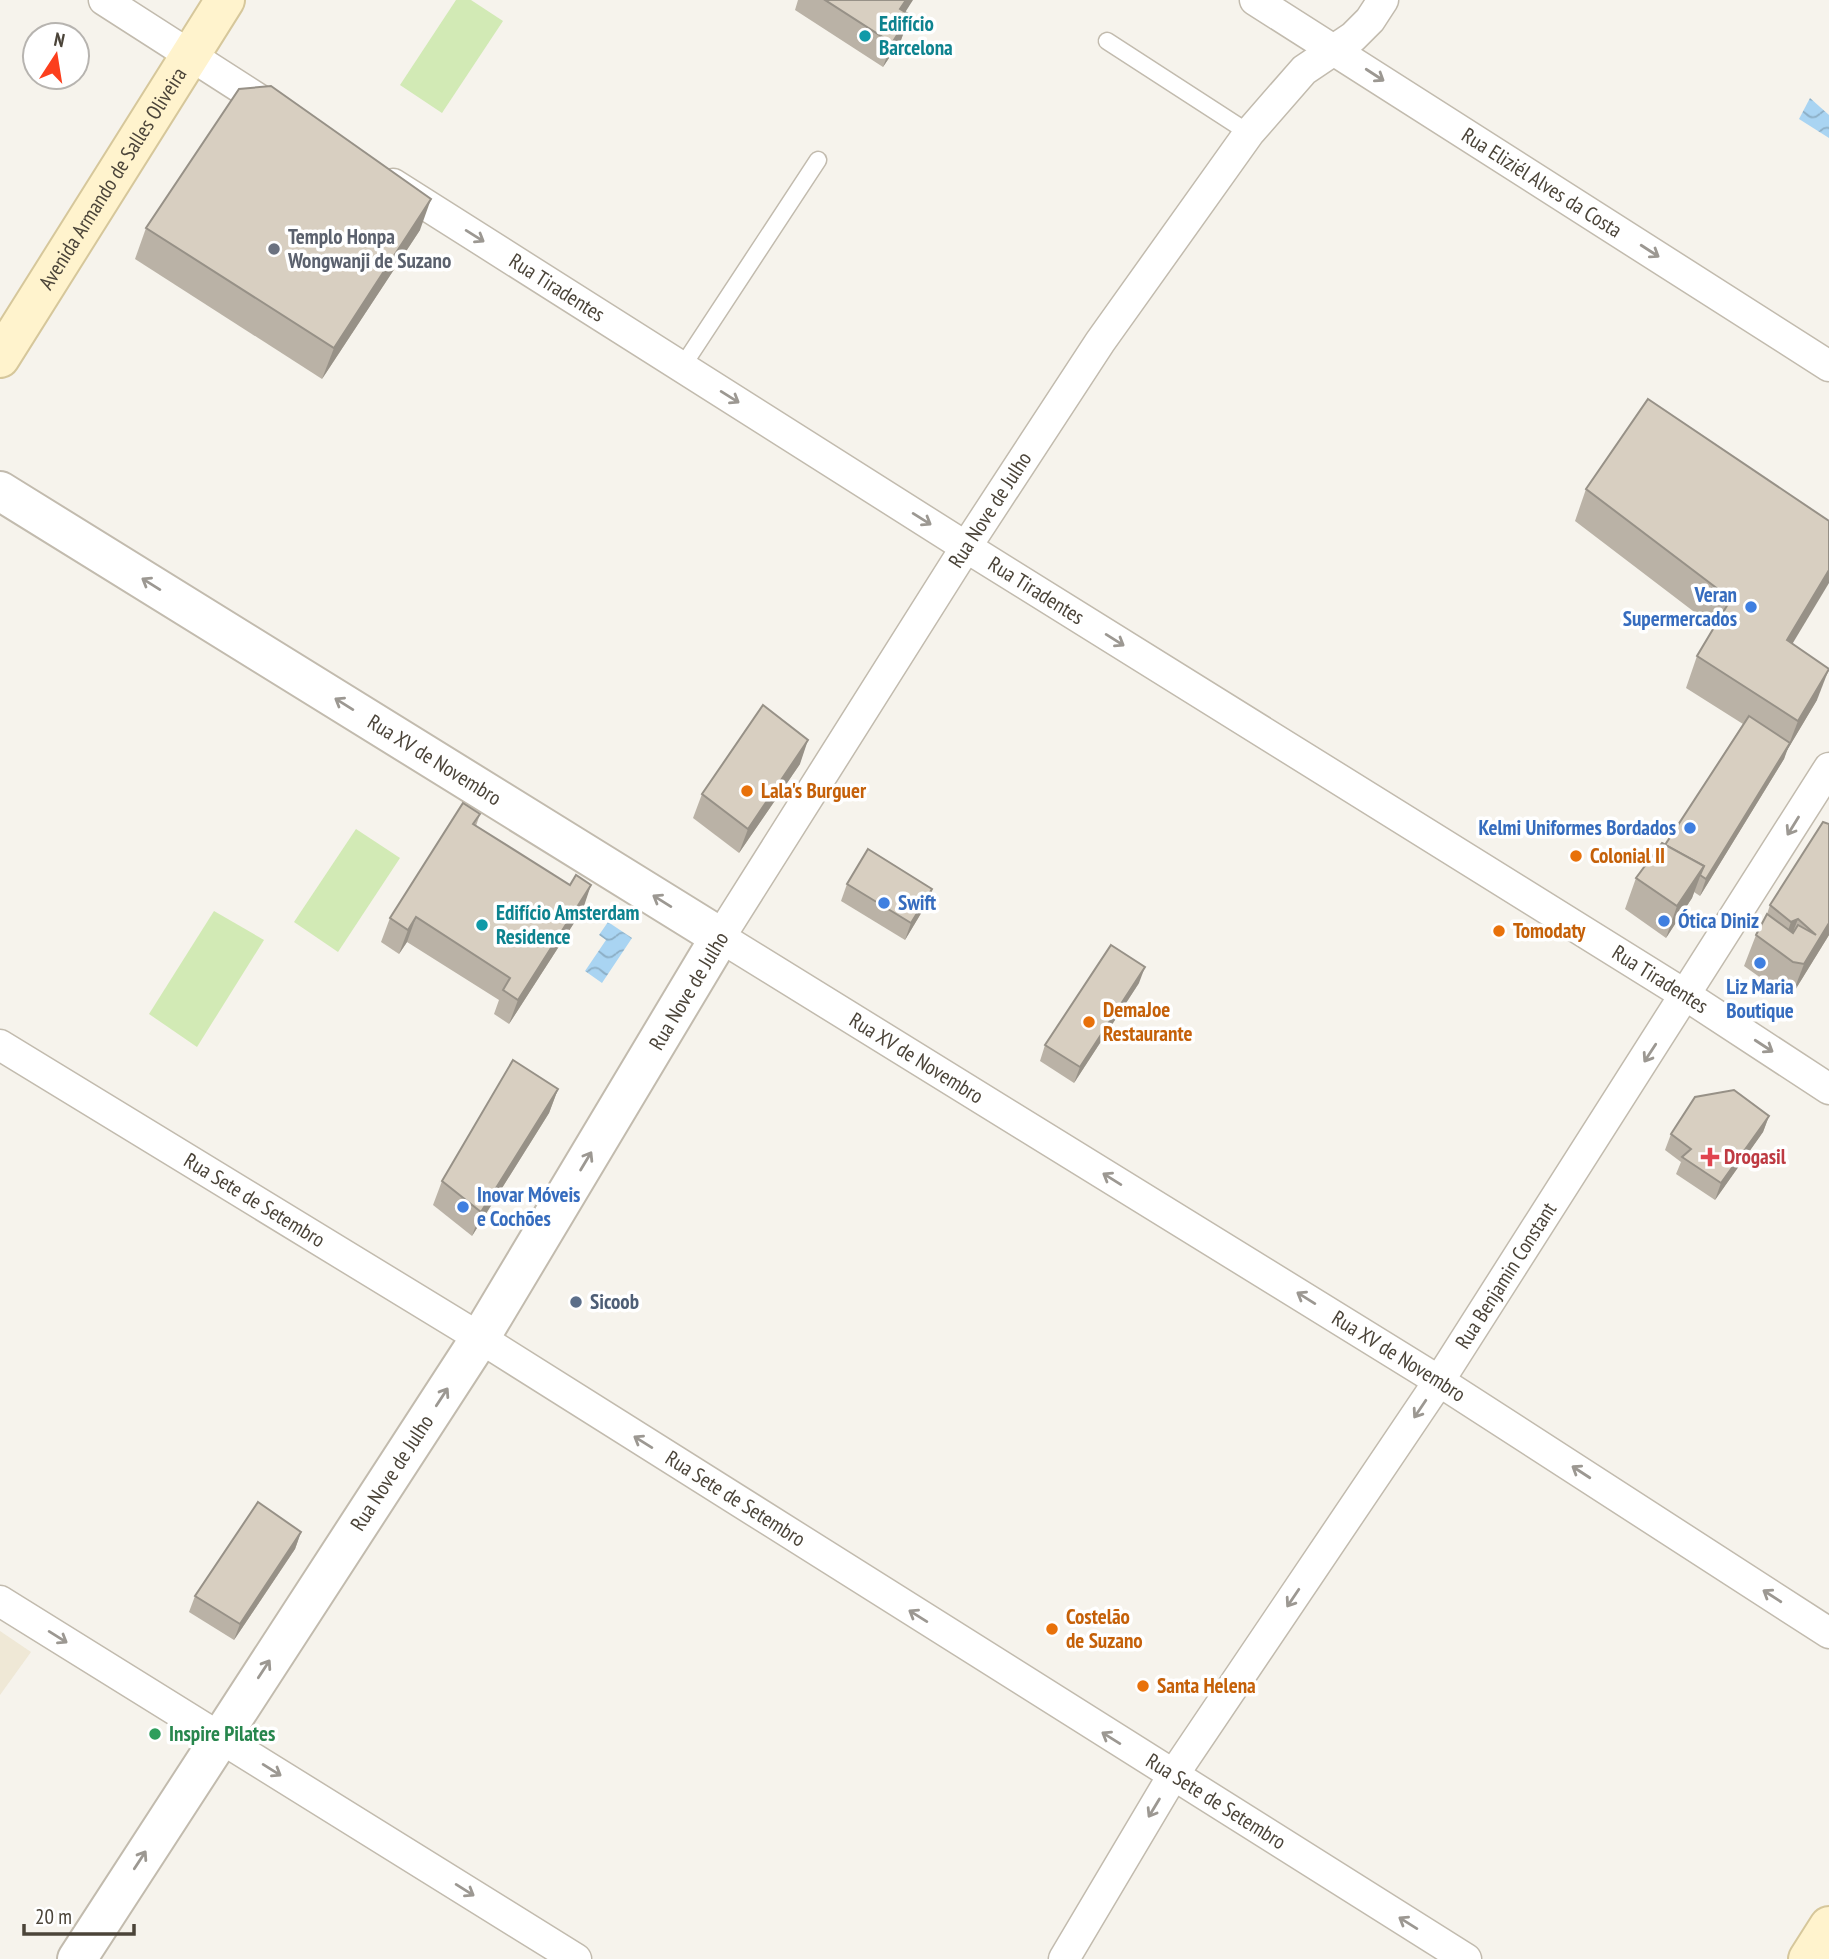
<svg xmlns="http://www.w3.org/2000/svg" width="1829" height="1959" viewBox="0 0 1829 1959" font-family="'PT Sans Narrow',sans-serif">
<defs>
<pattern id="water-waves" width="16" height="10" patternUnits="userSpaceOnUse" patternTransform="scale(1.75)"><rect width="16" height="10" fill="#a9d4f2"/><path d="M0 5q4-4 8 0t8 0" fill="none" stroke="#8caec5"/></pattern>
</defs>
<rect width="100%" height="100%" fill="#f6f3ec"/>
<polygon fill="#efe8d6" points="0,1631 31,1652 0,1695"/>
<g fill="#d2eab5">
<polygon points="456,0 471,0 503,21 442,113 400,85"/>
<polygon points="356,829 400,858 338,952 294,922"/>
<polygon points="214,911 264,940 197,1047 149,1014"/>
</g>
<g fill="url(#water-waves)">
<polygon points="1810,98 1829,115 1829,138 1799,119"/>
<polygon points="608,922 632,938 602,983 585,971 606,940 599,935"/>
</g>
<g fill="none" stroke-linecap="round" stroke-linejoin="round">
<defs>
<g id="service">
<polyline points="1107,41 1249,133"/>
<polyline points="682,367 818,160"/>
</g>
<g id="minor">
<polyline points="104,0 277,111"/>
<path id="s1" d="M 1255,0 L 1829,366"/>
<path id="s2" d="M 1383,0 L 1370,20 L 1353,37 L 1304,70 L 1249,133 L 1100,342 L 966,547 L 720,937 L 1439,1381 L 1829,1633"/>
<path id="s3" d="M 393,184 L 966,547 L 1687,996 L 1829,1089"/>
<path id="s4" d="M 0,1045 L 480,1338 L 1466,1959"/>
<polyline points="0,1601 576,1959"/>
<path id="s5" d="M 1064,1959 L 1172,1777 L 1439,1381 L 1829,768"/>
</g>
<g id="tertiary">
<path id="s6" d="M 0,491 L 720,937 L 480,1338 L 77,1959"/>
</g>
<g id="secondary">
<path id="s7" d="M 0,358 L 225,0"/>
<polyline points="1808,1959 1829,1926"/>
</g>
</defs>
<use href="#service" stroke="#c2bbae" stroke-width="19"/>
<use href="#minor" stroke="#c2bbae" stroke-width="33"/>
<use href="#tertiary" stroke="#c2bbae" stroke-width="42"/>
<use href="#secondary" stroke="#d6c79b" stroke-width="42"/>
<use href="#service" stroke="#fff" stroke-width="16"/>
<use href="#minor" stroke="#fff" stroke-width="30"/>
<use href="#tertiary" stroke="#fff" stroke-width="38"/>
<use href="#secondary" stroke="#fff3cd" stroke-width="38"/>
</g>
<g fill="#bab2a6">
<polygon points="798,0 912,0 905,12 910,15 901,40 883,67 795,10"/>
<polygon points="146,228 420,230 322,379 135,259"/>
<polygon points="1586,489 1792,644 1817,700 1786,752 1784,759 1700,896 1694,892 1692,898 1666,938 1625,909 1636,878 1665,845 1743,724 1686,688 1697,656 1714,627 1575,521"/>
<polygon points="800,764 739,853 693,818 702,794"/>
<polygon points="480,814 476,826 583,909 509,1024 494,1014 499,1000 407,942 399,954 381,942 390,918"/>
<polygon points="847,884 932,889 926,905 905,940 841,901"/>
<polygon points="1770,905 1829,935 1792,995 1782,993 1744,966 1756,935 1767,914"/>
<polygon points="1139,983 1074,1083 1040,1061 1045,1045"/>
<polygon points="558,1089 549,1113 472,1236 433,1205 442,1181"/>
<polygon points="1769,1116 1763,1132 1715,1200 1676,1174 1681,1162 1665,1150 1671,1134"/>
<polygon points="301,1532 295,1549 234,1640 189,1612 195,1596"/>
</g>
<g fill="#979187">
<polygon points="906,0 913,0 892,33 900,9"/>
<polygon points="910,15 901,40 883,67 892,43"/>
<polygon points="431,199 420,230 322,379 334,348"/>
<polygon points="1829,570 1829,583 1776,671 1787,640"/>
<polygon points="1829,669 1817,700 1786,752 1798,721"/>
<polygon points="808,740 800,764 739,853 748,829"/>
<polygon points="1790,743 1784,759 1700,896 1706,879"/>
<polygon points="1704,866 1692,898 1666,938 1677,906"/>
<polygon points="591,885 583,909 509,1024 518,1000"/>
<polygon points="932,889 926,905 905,940 911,923"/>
<polygon points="416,917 407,942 399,954 408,930"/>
<polygon points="1798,919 1786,950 1780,952 1791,922"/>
<polygon points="1829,923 1829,935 1792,995 1804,964"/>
<polygon points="1145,967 1139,983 1074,1083 1080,1067"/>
<polygon points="558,1089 549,1113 472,1236 481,1212"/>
<polygon points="1769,1116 1763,1132 1715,1200 1721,1183"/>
<polygon points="301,1532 295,1549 234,1640 240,1624"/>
</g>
<g fill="#d8cfc1" stroke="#979187" stroke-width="2">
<polygon points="825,0 906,0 900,9 910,15 892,43"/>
<polygon points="271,86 431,199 334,348 146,228 239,89"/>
<polygon points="1648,399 1829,521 1829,570 1787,640 1829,669 1798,721 1697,656 1731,599 1586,489"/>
<polygon points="763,705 808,740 748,829 702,794"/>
<polygon points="1749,716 1790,743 1706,879 1700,875 1704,866 1665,845"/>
<polygon points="463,803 480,814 473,824 570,885 576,875 591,885 518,1000 503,990 510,978 416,917 408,930 390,918"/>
<polygon points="1823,822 1829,824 1829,923 1804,964 1793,962 1756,935 1767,914 1793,933 1798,925 1816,935 1798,919 1791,922 1770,905"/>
<polygon points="1662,843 1704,866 1677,906 1636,878"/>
<polygon points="868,849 932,889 911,923 847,884"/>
<polygon points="1111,945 1145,967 1080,1067 1045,1045"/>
<polygon points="513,1060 558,1089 481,1212 442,1181"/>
<polygon points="1734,1090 1769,1116 1721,1183 1682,1157 1691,1149 1671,1134 1695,1097"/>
<polygon points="258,1502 301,1532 240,1624 195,1596"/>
</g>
<defs><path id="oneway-shaft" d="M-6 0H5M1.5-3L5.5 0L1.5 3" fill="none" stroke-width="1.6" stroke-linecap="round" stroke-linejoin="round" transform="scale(1.75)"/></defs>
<g stroke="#9c9892">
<use href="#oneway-shaft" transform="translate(1375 75) rotate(33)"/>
<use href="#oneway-shaft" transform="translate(475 236) rotate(32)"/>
<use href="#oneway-shaft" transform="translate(1650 251) rotate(33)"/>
<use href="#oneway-shaft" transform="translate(730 397) rotate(32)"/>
<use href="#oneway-shaft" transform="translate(922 519) rotate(32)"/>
<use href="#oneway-shaft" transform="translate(151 584) rotate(-148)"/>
<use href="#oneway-shaft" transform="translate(1115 640) rotate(32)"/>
<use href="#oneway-shaft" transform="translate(344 704) rotate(-148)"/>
<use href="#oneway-shaft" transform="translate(1793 826) rotate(122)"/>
<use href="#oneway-shaft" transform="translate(662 901) rotate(-148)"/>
<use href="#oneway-shaft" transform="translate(1764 1046) rotate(33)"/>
<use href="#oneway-shaft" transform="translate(1650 1053) rotate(123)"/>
<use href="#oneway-shaft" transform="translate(586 1161) rotate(-59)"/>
<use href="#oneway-shaft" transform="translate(1112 1179) rotate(-148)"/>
<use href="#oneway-shaft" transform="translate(1306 1298) rotate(-148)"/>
<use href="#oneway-shaft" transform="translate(442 1397) rotate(-57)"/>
<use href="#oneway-shaft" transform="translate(1420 1409) rotate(124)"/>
<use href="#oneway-shaft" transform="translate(643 1442) rotate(-148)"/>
<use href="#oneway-shaft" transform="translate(1581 1472) rotate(-147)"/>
<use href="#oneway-shaft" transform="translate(1772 1596) rotate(-147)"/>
<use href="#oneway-shaft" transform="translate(1293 1598) rotate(124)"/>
<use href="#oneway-shaft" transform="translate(918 1616) rotate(-148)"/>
<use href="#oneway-shaft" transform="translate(58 1637) rotate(32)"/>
<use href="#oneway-shaft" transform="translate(264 1669) rotate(-57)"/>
<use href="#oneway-shaft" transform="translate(1111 1738) rotate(-148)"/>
<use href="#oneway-shaft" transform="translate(272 1770) rotate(32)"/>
<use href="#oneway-shaft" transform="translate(1154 1808) rotate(121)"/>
<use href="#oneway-shaft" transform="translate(140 1860) rotate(-57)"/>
<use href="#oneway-shaft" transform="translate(465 1890) rotate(32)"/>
<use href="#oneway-shaft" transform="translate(1408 1923) rotate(-148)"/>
</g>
<g fill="#0f9aa8" stroke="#fff" stroke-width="2.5">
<circle cx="865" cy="36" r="7"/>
<circle cx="482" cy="925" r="7"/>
</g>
<circle fill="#6b7280" stroke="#fff" stroke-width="2.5" cx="274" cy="249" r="7"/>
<g fill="#3f7fe0" stroke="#fff" stroke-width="2.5">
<circle cx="1751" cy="607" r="7"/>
<circle cx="1690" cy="828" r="7"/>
<circle cx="884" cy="903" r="7"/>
<circle cx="1664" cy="921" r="7"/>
<circle cx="1760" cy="963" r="7"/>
<circle cx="463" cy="1207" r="7"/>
</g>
<g fill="#e8710a" stroke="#fff" stroke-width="2.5">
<circle cx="747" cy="791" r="7"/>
<circle cx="1576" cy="856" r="7"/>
<circle cx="1499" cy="931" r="7"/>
<circle cx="1089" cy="1022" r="7"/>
<circle cx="1052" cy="1629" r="7"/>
<circle cx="1143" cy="1686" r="7"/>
</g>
<path fill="#e0444e" stroke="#fff" stroke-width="2.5" d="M1706.5 1146.5h7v7h7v7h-7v7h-7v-7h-7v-7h7z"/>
<circle fill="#5c6f8a" stroke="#fff" stroke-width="2.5" cx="576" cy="1302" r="7"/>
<circle fill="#2e9e5b" stroke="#fff" stroke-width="2.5" cx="155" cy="1734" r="7"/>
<g text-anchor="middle" stroke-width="7" stroke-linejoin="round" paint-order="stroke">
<g font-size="21" font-weight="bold" fill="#0d838f" stroke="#fff" text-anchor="start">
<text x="879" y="31">Edifício<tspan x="879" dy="24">Barcelona</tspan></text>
<text x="496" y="920">Edifício Amsterdam<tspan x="496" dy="24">Residence</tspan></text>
</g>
<g font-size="21" fill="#4b4439" stroke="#fff">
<text dy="7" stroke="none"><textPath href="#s7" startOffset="212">Avenida Armando de Salles Oliveira</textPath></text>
<text dy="7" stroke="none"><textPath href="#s1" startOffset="340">Rua Eliziél Alves da Costa</textPath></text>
<text dy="7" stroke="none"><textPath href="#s3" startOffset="194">Rua Tiradentes</textPath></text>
<text transform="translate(990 510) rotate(-57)" y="7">Rua Nove de Julho</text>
<text dy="7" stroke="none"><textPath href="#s3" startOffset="761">Rua Tiradentes</textPath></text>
<text dy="7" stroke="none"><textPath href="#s6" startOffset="511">Rua XV de Novembro</textPath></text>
<text dy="7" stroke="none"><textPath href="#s3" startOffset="1496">Rua Tiradentes</textPath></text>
<text transform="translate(689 991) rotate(-59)" y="7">Rua Nove de Julho</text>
<text dy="7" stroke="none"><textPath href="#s2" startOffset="1384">Rua XV de Novembro</textPath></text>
<text dy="7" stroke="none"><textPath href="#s4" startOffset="298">Rua Sete de Setembro</textPath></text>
<text dy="7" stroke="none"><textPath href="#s5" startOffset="814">Rua Benjamin Constant</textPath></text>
<text dy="7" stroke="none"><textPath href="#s2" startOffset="1951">Rua XV de Novembro</textPath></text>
<text transform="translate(392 1473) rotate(-57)" y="7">Rua Nove de Julho</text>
<text dy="7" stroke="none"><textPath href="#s4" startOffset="864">Rua Sete de Setembro</textPath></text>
<text dy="7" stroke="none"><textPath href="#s4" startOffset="1432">Rua Sete de Setembro</textPath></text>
</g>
<g font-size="21" font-weight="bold" fill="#5b616d" stroke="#fff" text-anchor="start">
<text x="288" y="244">Templo Honpa<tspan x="288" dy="24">Wongwanji de Suzano</tspan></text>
</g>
<g font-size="21" font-weight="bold" fill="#366cbe" stroke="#fff" text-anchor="start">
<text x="1737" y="602" text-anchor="end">Veran<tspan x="1737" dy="24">Supermercados</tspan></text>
<text x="1676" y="835" text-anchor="end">Kelmi Uniformes Bordados</text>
<text x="898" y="910">Swift</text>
<text x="1678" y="928">Ótica Diniz</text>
<text x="1760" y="994" text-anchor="middle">Liz Maria<tspan x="1760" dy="24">Boutique</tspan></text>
<text x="477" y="1202">Inovar Móveis<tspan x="477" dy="24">e Cochões</tspan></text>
</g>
<g font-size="21" font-weight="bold" fill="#c56008" stroke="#fff" text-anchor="start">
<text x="761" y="798">Lala's Burguer</text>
<text x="1590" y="863">Colonial II</text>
<text x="1513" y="938">Tomodaty</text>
<text x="1103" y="1017">DemaJoe<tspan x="1103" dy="24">Restaurante</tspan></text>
<text x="1066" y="1624">Costelão<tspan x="1066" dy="24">de Suzano</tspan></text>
<text x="1157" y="1693">Santa Helena</text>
</g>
<g font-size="21" font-weight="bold" fill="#be3a42" stroke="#fff" text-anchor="start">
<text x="1724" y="1164">Drogasil</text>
</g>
<g font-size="21" font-weight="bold" fill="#4e5e75" stroke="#fff" text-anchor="start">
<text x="590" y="1309">Sicoob</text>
</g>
<g font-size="21" font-weight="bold" fill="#27864d" stroke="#fff" text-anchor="start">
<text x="169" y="1741">Inspire Pilates</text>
</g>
</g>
<g transform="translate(56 56) rotate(12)"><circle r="33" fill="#ffffff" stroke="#b7b4b0" stroke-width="2"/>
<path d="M0-5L12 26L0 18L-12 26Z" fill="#fc3f1d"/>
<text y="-10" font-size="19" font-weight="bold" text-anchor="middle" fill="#4b4439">N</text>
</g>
<path d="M24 1924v10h110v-10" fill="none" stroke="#4b4439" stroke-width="3.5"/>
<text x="35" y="1924" font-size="21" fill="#4b4439" stroke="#ffffff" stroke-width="5" paint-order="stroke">20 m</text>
</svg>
